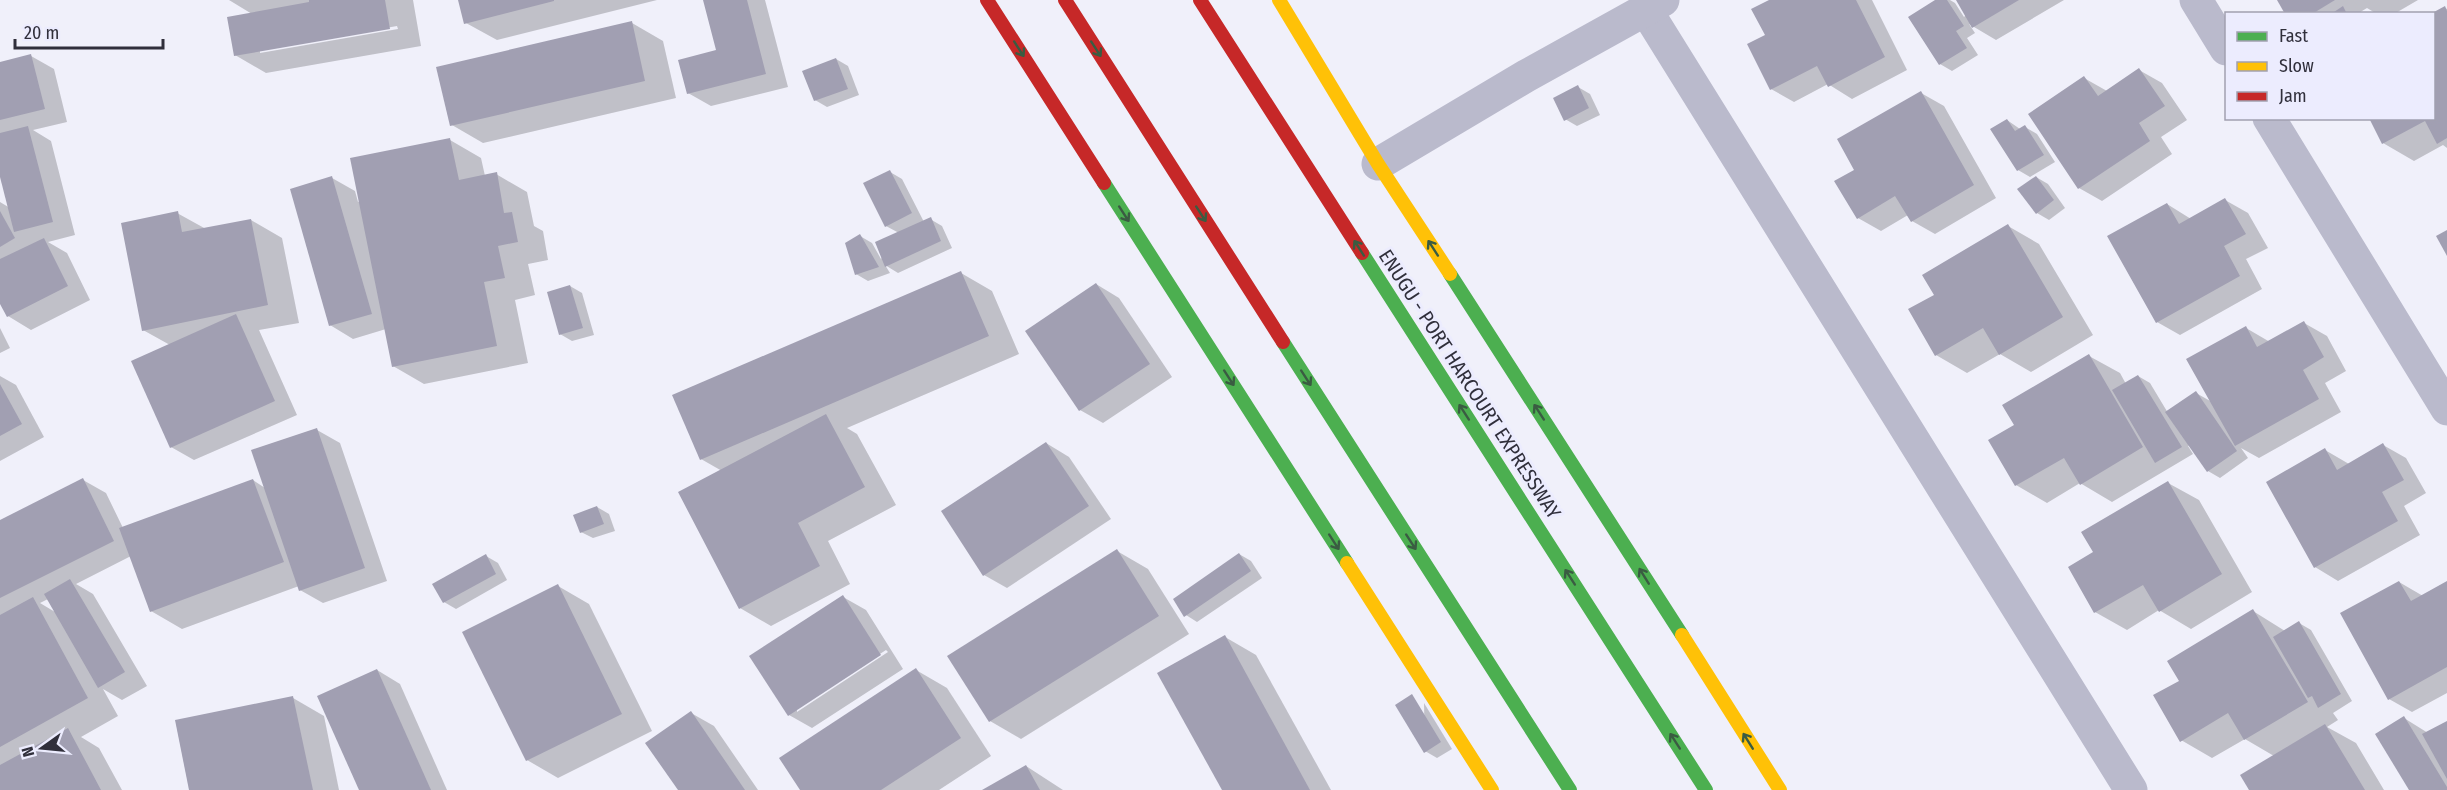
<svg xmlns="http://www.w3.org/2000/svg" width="2447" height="790" viewBox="0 0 2447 790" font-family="'Fira Sans Condensed',sans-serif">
<rect width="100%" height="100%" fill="#f0f0fa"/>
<g fill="#0003" fill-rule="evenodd">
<path d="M 229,0 L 413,0 L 421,46 L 266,73 L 235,55 L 252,14 ZM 397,26 L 398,29 L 260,53 L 260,50 Z"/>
<polygon points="460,0 657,0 497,40 466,23"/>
<polygon points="704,0 765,0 788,87 711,106 688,93 718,51"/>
<polygon points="1772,0 1872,0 1907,70 1852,99 1828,84 1794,102 1771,89 1767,36"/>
<polygon points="1937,0 1950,0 1955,3 1964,17 1966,15 1957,0 2064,0 1996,40 1969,24 1975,33 1967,38 1978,55 1952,71 1940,64"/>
<polygon points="2279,0 2418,0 2394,14 2377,14 2367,8 2357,14 2287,14"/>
<polygon points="2445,8 2447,9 2447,148 2443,145 2414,161 2383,143 2370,118 2434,118 2434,14"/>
<polygon points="632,23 663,41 676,98 483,143 452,125"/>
<polygon points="31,56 54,69 67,122 33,130 51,141 75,235 48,242 67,253 90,300 31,330 8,316 0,300 0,202 10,208 0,171 0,63"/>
<polygon points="836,59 848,66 859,95 827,107 815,100"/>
<polygon points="2139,70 2162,83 2187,120 2161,137 2172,154 2102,201 2079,188 2084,78 2107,91"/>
<polygon points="1578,87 1590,94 1600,115 1577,126 1565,119"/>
<polygon points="1921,93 1944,106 1996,198 1935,234 1912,221 1908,215 1881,231 1858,218 1856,170"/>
<polygon points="2007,120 2020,129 2025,127 2037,134 2055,162 2030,177 2018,170"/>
<polygon points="450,140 481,158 485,176 496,174 527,192 534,226 543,231 548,260 528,264 535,295 515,300 528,363 424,384 393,366 386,329 353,339 330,325 332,178 355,191 358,202 360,201"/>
<polygon points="890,172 902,179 924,222 930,219 942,226 952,248 898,273 885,265 890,273 868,281 856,274 860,236 872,243 881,259 899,233 886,226"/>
<polygon points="2036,177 2048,184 2065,208 2049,220 2037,213"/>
<polygon points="2225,200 2248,213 2268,248 2246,259 2262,289 2180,335 2157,322 2167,204 2191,219"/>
<polygon points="177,213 206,229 251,220 282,238 299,323 259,330 297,415 194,460 171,447 170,345 143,330"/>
<polygon points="2008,226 2039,244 2093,335 2031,372 2000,354 1967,373 1936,355 1936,295"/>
<polygon points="961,273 992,291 1019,354 847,428 857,434 896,505 828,541 850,584 771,626 740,608 722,471 701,459"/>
<polygon points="1096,284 1119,298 1172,377 1103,423 1080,410 1027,331"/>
<polygon points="570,286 582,293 594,335 572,341 560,334"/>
<polygon points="2304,323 2327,336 2346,371 2325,383 2341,412 2259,458 2241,448 2248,458 2220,478 2208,471 2190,445 2188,446 2193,454 2112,502 2080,483 2047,503 2016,485 2016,425 2089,356 2120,373 2126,384 2138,376 2150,383 2168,413 2196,393 2212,402 2246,328 2270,342"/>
<polygon points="0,328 10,348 0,353"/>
<polygon points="0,376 16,385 44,437 0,461"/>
<path d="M 317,430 L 340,443 L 387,581 L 323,603 L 300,590 L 299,586 L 182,629 L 151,611 L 131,556 L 76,584 L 93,594 L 147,686 L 122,700 L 103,689 L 118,716 L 81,737 L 99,748 L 122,790 L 0,790 L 0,522 L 83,480 L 106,493 L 123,528 L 253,480 L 265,488 ZM 48,599 L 55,612 L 40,603 Z"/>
<polygon points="1046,443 1069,457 1111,519 1007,588 984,575"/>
<polygon points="2383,445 2406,458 2426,493 2404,506 2420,535 2338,581 2315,567 2268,482 2325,450 2349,464"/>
<polygon points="2168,483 2199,500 2252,592 2191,629 2159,610 2127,630 2095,612 2095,552"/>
<polygon points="597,507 609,514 615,531 593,538 581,532"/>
<polygon points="1117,551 1148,569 1189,634 1021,739 990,721"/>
<polygon points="1239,554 1251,561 1262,578 1197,622 1186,615"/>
<polygon points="486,556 498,563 507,580 456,609 444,602"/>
<polygon points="2399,582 2423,596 2447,583 2447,693 2412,712 2389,699"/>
<polygon points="558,586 589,604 652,731 558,778 527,760 464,633"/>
<path d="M 843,597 L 866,610 L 903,669 L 812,728 L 789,715 ZM 886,650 L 888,652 L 797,712 L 797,708 Z"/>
<polygon points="2253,611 2285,631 2299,623 2311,630 2352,701 2333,713 2338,720 2327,727 2356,743 2384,790 2251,790 2274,756 2245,739 2212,758 2181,740 2181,681"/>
<polygon points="1225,637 1256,655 1331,790 1223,790"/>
<polygon points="377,670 400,684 447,790 361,790"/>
<polygon points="916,670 947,688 991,756 939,790 802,790"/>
<polygon points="293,698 324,716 339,790 191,790"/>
<polygon points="1424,703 1452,749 1437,758 1425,751"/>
<polygon points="691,713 714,726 758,790 680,790"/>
<polygon points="2404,718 2428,733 2447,722 2447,790 2411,790"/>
<polygon points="1026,766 1063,790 985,790"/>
</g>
<g fill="#a19fb2">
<polygon points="309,0 385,0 390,29 234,56 227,17 309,2"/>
<polygon points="458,0 554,0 554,1 464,24"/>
<polygon points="703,0 747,0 766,74 687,94 678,60 716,50"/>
<polygon points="1769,0 1856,0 1885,57 1828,87 1817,66 1770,90 1747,44 1765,35 1751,9"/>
<polygon points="1935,0 1947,0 1964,26 1956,31 1967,48 1939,65 1908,17"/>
<polygon points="1956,0 2019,0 1972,28"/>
<polygon points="2277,0 2335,0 2312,14 2285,14"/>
<polygon points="2343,6 2347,14 2331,14"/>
<polygon points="2445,6 2447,11 2447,138 2437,144 2425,121 2382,144 2369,118 2434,118 2434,12"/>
<polygon points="632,21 645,81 450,126 436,67"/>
<polygon points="31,54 45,109 0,120 0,62"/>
<polygon points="836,58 848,89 814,101 802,71"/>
<polygon points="2139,68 2165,106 2139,123 2150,141 2078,189 2028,114 2084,76 2098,96"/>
<polygon points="1578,85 1589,108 1564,121 1553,98"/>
<polygon points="1921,91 1974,185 1911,222 1895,196 1857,219 1834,181 1854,170 1837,139"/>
<polygon points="2007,119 2015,131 2025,125 2044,155 2017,171 1990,129"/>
<polygon points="28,126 53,222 14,232 0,177 0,133"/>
<polygon points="450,138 459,180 497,172 504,213 512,212 518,242 498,246 505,278 484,282 497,346 392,367 350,158"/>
<polygon points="890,170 912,213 885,227 863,183"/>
<polygon points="332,176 372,314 329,326 290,189"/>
<polygon points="2036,176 2054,200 2036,214 2017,189"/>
<polygon points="2225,198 2246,234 2224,246 2240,276 2156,323 2107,236 2167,203 2179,224"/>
<polygon points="0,211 15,238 0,247"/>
<polygon points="178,211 182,232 251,219 268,305 142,331 121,223"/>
<polygon points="931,217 941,241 885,267 875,242"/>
<polygon points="2008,224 2063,317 1999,355 1983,328 1935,356 1908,309 1934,295 1922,275"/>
<polygon points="2447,230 2447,256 2436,236"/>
<polygon points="860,234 879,267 855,275 845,243"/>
<polygon points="44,238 68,286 7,317 0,304 0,259"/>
<polygon points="961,271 989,336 700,460 672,395"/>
<polygon points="1096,283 1150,364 1079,411 1025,331"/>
<polygon points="570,285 583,328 559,335 547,292"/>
<polygon points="236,314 275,401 170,448 131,361"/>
<polygon points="2304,321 2324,357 2303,370 2319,399 2235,446 2186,359 2246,326 2257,347"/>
<polygon points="2089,354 2143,447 2080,485 2064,458 2015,486 1988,440 2014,425 2002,405"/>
<polygon points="2138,375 2182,447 2155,463 2112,390"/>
<polygon points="0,384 22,424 0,436"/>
<polygon points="2196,391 2237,451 2207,472 2165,412"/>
<polygon points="826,414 865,487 798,523 820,566 739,609 678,492"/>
<polygon points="317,428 365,568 299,591 251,450"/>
<polygon points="1046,442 1089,506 983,576 941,511"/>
<polygon points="2383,443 2404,480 2382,492 2398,521 2314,568 2266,482 2325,448 2337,470"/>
<polygon points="83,478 114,541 0,598 0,520"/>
<polygon points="253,479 284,562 150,612 119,528"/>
<polygon points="2168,481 2222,574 2159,612 2143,585 2094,613 2068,567 2093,552 2081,532"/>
<polygon points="597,506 604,524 580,533 573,515"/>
<polygon points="1117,549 1159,616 989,722 947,656"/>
<polygon points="1239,553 1251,571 1184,617 1173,599"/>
<polygon points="486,554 496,574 443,603 432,584"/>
<polygon points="70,579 125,672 98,688 44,594"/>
<polygon points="2399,581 2411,601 2447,581 2447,667 2388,700 2340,613"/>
<polygon points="558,584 622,714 526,761 462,632"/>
<polygon points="843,595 881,655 788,716 749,656"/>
<polygon points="33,597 88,698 0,747 0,615"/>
<polygon points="2253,609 2308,702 2244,740 2228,713 2180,742 2153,695 2179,681 2167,661"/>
<polygon points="2299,621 2341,694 2318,708 2312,696 2308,698 2273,637"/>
<polygon points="1225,635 1310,790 1222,790 1157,673"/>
<polygon points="916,668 961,738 881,790 800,790 779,758"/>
<polygon points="377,669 431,790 359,790 317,696"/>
<polygon points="1412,694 1441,742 1424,753 1395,705"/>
<polygon points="293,696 313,790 189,790 175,720"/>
<polygon points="691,711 745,790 678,790 645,743"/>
<polygon points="2404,716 2447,787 2447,790 2409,790 2375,734"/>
<polygon points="2447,721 2447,779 2422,734"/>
<polygon points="2325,724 2365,790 2249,790 2240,775"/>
<polygon points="68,728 101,790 0,790 0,765"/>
<polygon points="1026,765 1040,790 982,790"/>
</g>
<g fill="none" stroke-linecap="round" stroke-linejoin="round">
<g stroke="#babacc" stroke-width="33">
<polyline points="2196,0 2226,49"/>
<polyline points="1646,10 2131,790"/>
<polyline points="2269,118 2447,409"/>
<polyline points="1378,164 1526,76 1663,0"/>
</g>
<g stroke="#4caf50" stroke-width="14">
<polyline points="1104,183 1347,563"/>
<polyline points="1362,253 1706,790"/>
<polyline points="1450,274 1682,635"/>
<polyline points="1283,342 1570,790"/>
</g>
<g stroke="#ffc107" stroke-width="14">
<polyline points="1279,0 1378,164 1450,274"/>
<polyline points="1347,563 1492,790"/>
<polyline points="1682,635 1780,790"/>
</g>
<g stroke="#c62828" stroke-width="14">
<polyline points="987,0 1104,183"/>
<polyline points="1065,0 1283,342"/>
<polyline points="1200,0 1362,253"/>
</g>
</g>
<defs><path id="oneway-shaft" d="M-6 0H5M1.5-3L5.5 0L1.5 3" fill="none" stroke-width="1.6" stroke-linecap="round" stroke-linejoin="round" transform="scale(1.5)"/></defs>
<g stroke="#3a5c42">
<use href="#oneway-shaft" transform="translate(1019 49) rotate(57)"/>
<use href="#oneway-shaft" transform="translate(1096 49) rotate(57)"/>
<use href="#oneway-shaft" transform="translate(1124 214) rotate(57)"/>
<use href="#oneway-shaft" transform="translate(1201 214) rotate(57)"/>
<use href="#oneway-shaft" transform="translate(1359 248) rotate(-123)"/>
<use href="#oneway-shaft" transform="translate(1433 248) rotate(-123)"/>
<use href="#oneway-shaft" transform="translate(1229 378) rotate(57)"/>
<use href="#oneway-shaft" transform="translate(1306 378) rotate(57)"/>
<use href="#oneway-shaft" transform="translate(1464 412) rotate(-123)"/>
<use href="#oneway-shaft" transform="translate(1539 412) rotate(-123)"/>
<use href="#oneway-shaft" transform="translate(1334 542) rotate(57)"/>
<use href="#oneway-shaft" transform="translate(1411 542) rotate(57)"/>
<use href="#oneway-shaft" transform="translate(1644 576) rotate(-122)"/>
<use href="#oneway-shaft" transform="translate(1570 577) rotate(-123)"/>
<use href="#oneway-shaft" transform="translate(1675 741) rotate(-123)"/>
<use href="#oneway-shaft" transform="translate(1748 741) rotate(-122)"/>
</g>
<g text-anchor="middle" stroke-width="6" stroke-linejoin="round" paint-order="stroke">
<g font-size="20" fill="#302f3b" stroke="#ececfe">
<text transform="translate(1470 384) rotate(57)" y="7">ENUGU - PORT HARCOURT EXPRESSWAY</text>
</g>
</g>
<rect x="2225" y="12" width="210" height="108" fill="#ececfe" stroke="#a1a0b0" stroke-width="1.5"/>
<rect x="2237" y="32" width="30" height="9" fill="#4caf50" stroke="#a1a0b0" stroke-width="1.5"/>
<text x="2279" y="42" font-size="18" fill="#302f3b">Fast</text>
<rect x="2237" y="62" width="30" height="9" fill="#ffc107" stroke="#a1a0b0" stroke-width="1.5"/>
<text x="2279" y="72" font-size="18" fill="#302f3b">Slow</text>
<rect x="2237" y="92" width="30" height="9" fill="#c62828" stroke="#a1a0b0" stroke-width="1.5"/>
<text x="2279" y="102" font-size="18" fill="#302f3b">Jam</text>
<g transform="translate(42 748) rotate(255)" stroke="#ececfe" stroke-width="4.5" paint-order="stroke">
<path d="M0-4.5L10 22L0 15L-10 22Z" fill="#302f3b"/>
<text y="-9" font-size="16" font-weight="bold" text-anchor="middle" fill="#302f3b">N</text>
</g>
<path d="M15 39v9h148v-9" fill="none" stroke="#302f3b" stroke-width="3"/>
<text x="24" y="39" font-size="18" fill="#302f3b" stroke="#ececfe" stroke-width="4.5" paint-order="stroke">20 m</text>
</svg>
